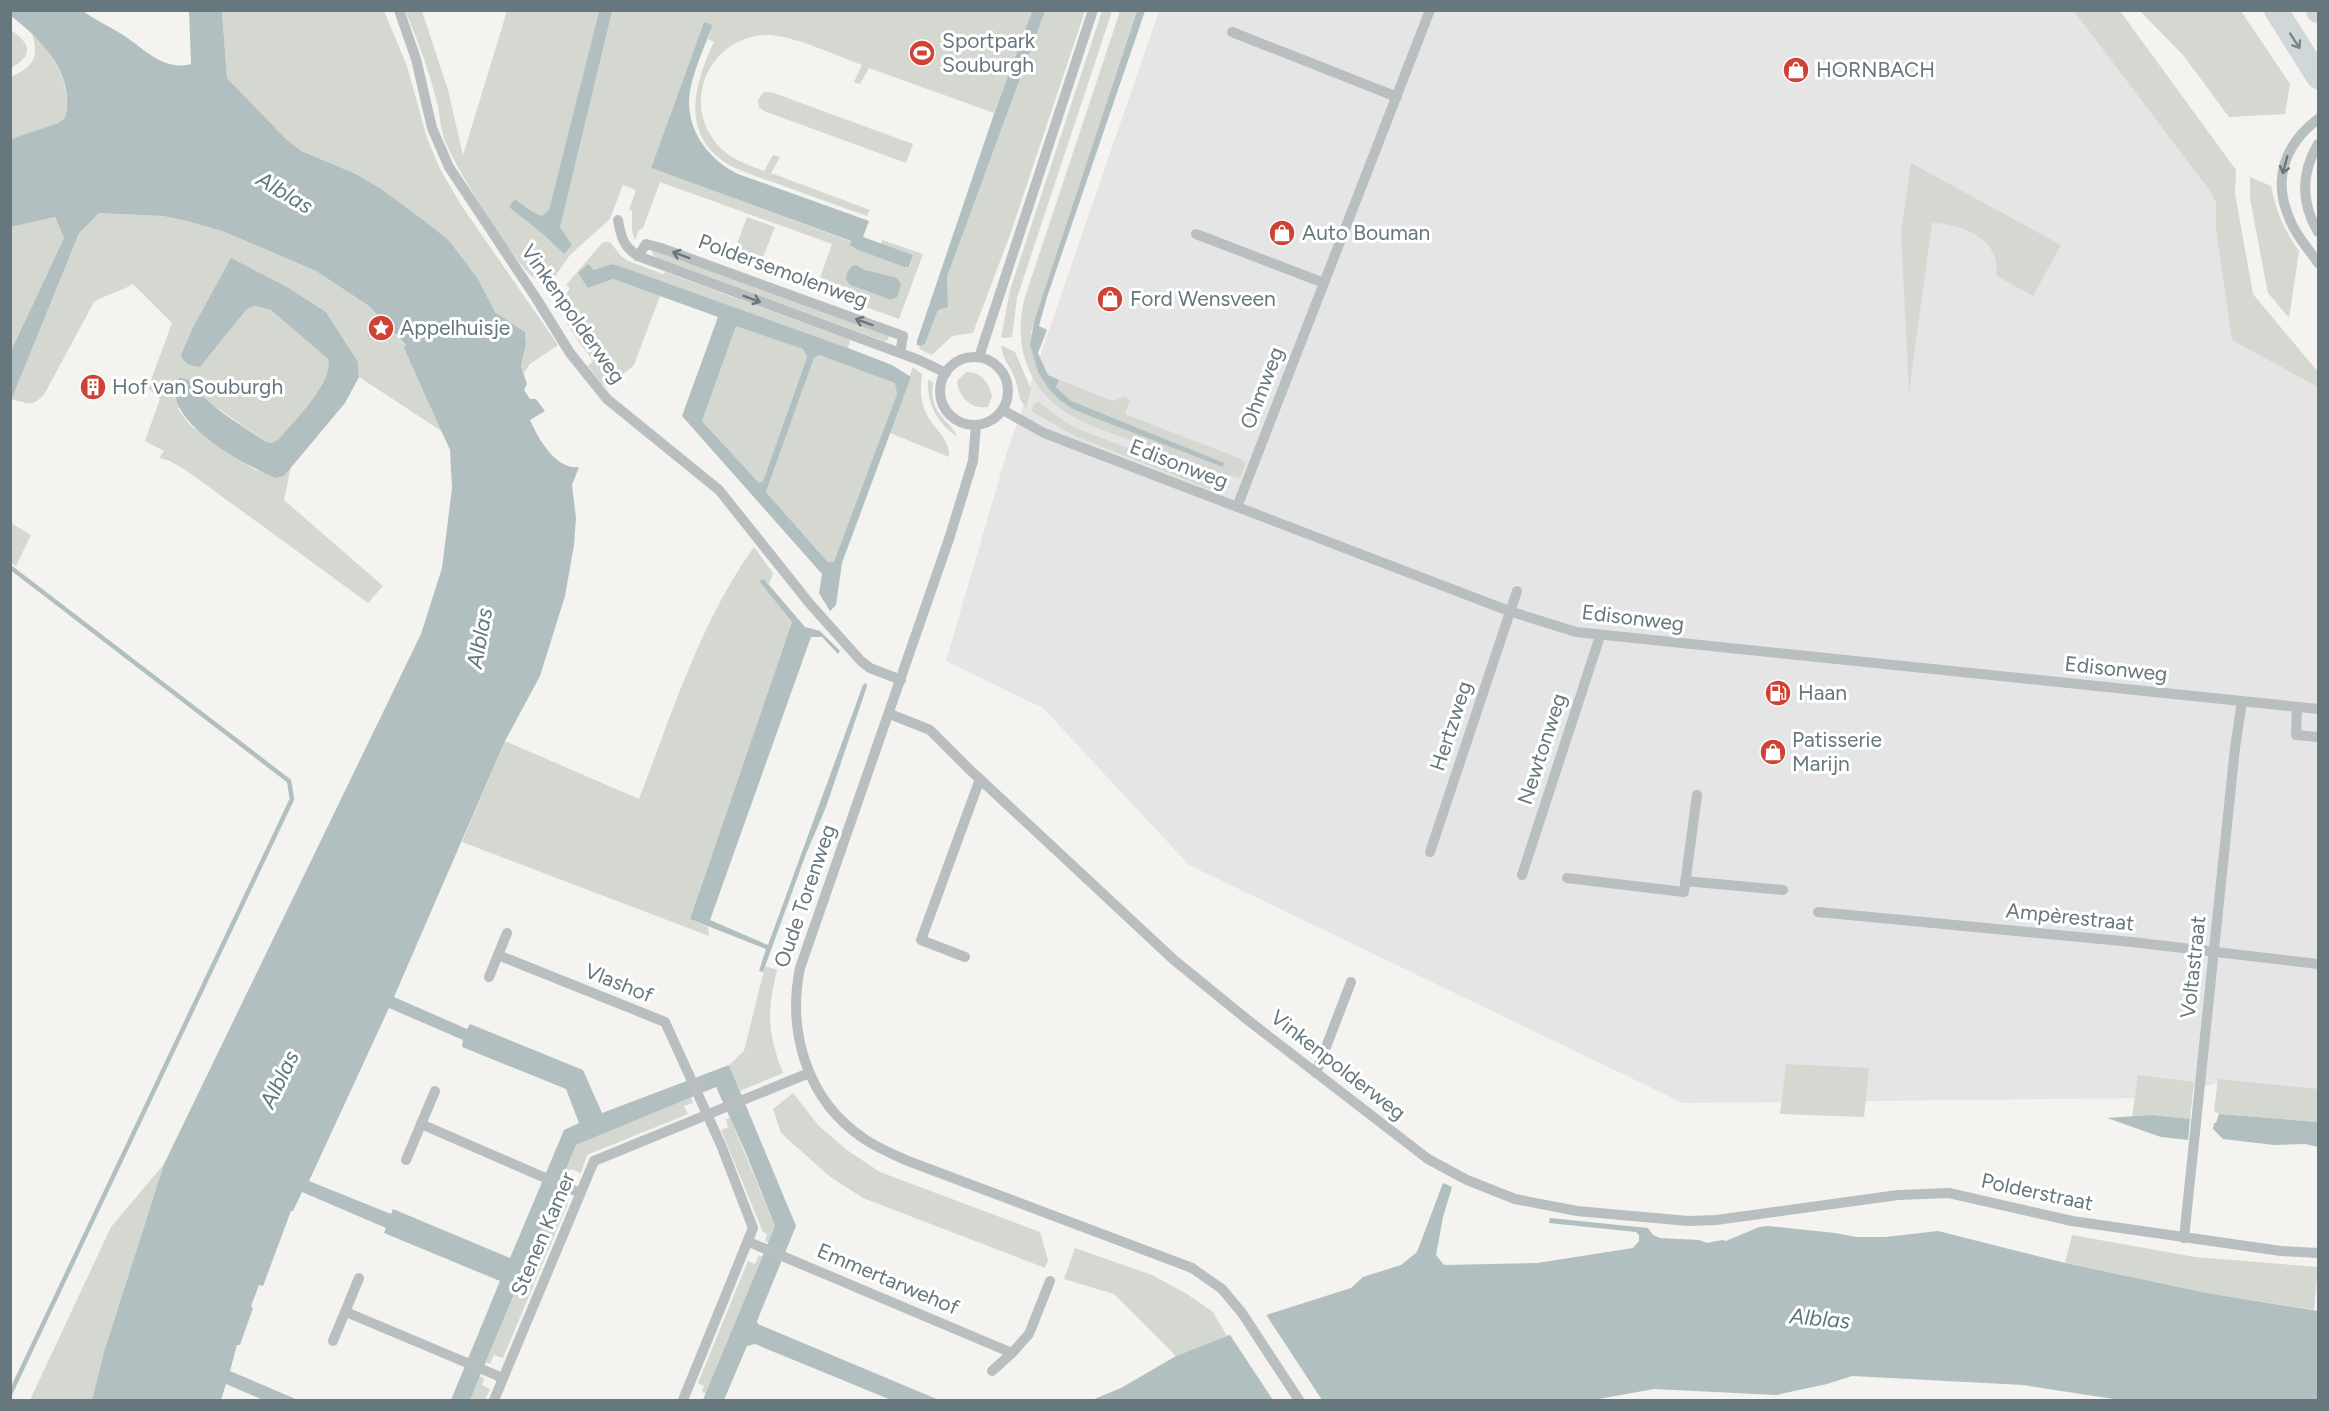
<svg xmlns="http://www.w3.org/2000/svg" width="2329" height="1411" viewBox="0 0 2329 1411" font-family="Figtree,sans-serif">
<rect width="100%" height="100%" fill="#f4f3f0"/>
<polygon fill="#e4e5e4" points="1159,11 2092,11 2221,166 2264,337 2318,384 2318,1092 2220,1083 2143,1098 1683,1103 1189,865 1043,708 946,661 1007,452"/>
<g fill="#d4d8d0" fill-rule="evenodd">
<path d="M 709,10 L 1032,11 L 994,113 L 869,68 L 860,84 L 854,82 L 862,65 C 837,56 793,35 767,35 C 711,36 680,101 717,144 C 729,159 746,164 764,171 L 773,155 L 780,157 L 771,173 L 870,210 L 867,216 C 838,206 809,195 781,185 C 765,179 748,174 733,167 C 679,138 693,86 714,42 L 708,39 L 713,25 L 704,22 L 651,168 L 852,242 L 858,250 L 904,267 L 910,267 L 913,255 L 881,244 L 882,240 L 923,254 L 899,319 L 816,289 L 832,244 L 660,182 L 643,228 L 639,230 L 635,240 L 632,231 L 632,210 L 629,210 L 636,190 L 623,185 L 610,219 L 570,255 L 551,282 C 544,281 539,281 533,277 C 515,264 451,161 444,138 C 440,126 440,114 437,102 C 429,71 418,40 405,11 L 422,11 L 448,90 L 463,155 L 507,11 L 599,11 L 549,210 L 542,216 L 531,211 L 515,199 L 543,234 L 564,254 L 559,227 L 606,11 ZM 856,265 L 865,270 L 897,296 L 891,300 L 850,285 Z"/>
<polygon points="222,11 384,11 407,66 427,138 440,169 461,205 558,345 530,364 524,373 521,366 526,344 525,332 495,312 478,279 467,264 430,225 380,189 356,174 303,151 287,140 227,78"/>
<polygon points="1045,11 1085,11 1010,235 973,333 952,336 932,355 919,349 920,346 925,344 938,310 948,307 947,277"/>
<polygon points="1102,11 1112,11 1017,298 1012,337 1001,338 1010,290"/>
<path d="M 1120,11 L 1137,11 L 1031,333 L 1049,389 L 1073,409 L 1224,463 L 1079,406 L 1071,401 L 1056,387 L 1059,380 L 1113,401 L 1125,396 L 1130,400 L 1125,414 L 1241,459 L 1246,464 L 1240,478 C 1206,471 1173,457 1140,444 C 1115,434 1086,426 1064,411 C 1025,385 1013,340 1025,297 Z"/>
<polygon points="2074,11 2120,11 2236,170 2235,193 2253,294 2318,372 2318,387 2232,340 2216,229 2216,202 2210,191"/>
<polygon points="2140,11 2241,11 2290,84 2285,114 2229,117 2183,55"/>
<path d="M 11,30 C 31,44 34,55 11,68 Z"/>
<path d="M 32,33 C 54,54 73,86 65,118 L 58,123 L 11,139 L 11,77 C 34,66 39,58 32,33 Z"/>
<polygon points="764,92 771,92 913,144 906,163 764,111 759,107 758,100"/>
<path d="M 1911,163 L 2061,245 L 2033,296 L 1997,276 C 1996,271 1997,263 1995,257 C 1987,234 1955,223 1932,223 L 1909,392 L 1901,232 Z"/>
<path d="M 2250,177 L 2271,186 C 2276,211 2284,230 2299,251 L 2289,318 L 2268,293 L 2250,199 Z"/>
<path d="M 99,213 L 163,216 L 187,221 L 222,231 L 316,271 L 369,306 L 406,346 L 404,348 L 443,432 L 359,377 L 358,362 L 326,312 L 289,288 L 231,259 L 192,329 L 181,355 L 200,367 L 247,309 L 255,306 L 271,310 L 328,359 C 334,382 294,422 279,439 L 272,443 L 266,442 L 206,400 L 196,386 L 178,409 L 191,426 L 255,470 L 284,476 L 291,466 L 284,500 L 383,586 L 368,603 L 187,471 L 170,461 L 159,458 L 164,451 L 145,441 L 160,399 L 148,388 L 172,323 L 133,284 C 120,292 107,294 94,302 L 45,393 C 33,408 28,403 11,399 L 79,235 Z"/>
<polygon points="55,217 64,238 11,351 11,227"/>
<polygon points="747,217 775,227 759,267 732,257"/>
<path d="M 603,242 L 610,242 L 621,256 L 628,261 L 663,274 L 665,272 L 850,340 L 848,348 L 611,264 L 594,270 L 588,288 L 613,279 L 660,296 L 634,365 L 607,388 L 601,383 L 588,366 L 593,361 C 585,349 560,320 562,306 C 562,299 567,293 570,288 L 566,285 Z"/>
<polygon points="652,251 659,251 889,336 887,341 884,341 659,259 653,255"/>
<polygon points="736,325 803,349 807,357 763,481 759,483 702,421"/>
<path d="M 1001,345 L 1015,352 L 1031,389 L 1026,408 C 1017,398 1019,388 1014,376 C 1009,365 1002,358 1001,345 Z"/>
<polygon points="819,355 896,383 897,394 835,562 828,562 825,559 766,492 814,358"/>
<path d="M 913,367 L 922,374 C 920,391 920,405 930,420 C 938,432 950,441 949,457 L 890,433 L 911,377 L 910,375 Z"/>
<path d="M 966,372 C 982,372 988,382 992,396 L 988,407 C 972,410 958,397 957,381 Z"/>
<path d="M 928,380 L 933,382 C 929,415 945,414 958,437 C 937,423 927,405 928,380 Z"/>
<polygon points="1039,402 1065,422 1081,430 1229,487 1223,490 1212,490 1077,437 1031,411 1034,404"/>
<polygon points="11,523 31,535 16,566 11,562"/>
<path d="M 754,547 L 773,573 L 769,584 L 764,579 L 759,581 L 792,622 L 690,919 L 708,927 L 709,936 L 462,842 L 505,741 L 639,799 C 672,714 700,622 754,547 Z"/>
<path d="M 765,966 L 777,970 C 767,1013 767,1031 783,1073 L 740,1091 L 729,1065 L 744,1051 Z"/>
<polygon points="1786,1064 1869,1068 1864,1117 1780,1114"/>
<polygon points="2138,1075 2194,1082 2190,1119 2152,1115 2132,1117"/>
<polygon points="2218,1079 2318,1089 2318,1122 2219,1114 2214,1111"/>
<polygon points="793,1093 819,1126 847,1150 880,1172 1040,1232 1048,1260 1045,1268 863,1198 829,1176 781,1133 773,1109"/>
<polygon points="691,1097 693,1103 684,1106 688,1114 587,1155 581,1173 571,1169 567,1178 563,1177 576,1145"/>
<polygon points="730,1118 775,1226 769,1243 765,1241 767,1234 763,1232 721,1130 728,1127 726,1119"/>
<polygon points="164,1164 104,1352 92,1400 30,1400 111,1227"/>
<polygon points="557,1190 561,1192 558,1199 568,1203 503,1358 494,1355 490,1364 486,1362"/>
<polygon points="2072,1235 2195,1257 2318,1267 2314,1310 2207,1293 2065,1263"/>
<polygon points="1075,1248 1152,1275 1187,1294 1213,1312 1227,1336 1176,1356 1114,1294 1064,1279"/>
<polygon points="759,1255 762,1257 706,1394 702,1392 704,1386 698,1383 748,1261 755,1264"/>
<polygon points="480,1376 484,1379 482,1385 490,1389 485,1400 470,1400"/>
</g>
<g fill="#b1bfc1" fill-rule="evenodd">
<path d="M 11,11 L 83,11 C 95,20 107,25 120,33 C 142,46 162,72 191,64 L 189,11 L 222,11 L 227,78 L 287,140 L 302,151 L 356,174 L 381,189 L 430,225 L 449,241 L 467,264 L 478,279 L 495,312 L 525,332 L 526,344 L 521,366 L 527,384 L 524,390 L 530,399 L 536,399 L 545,411 L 530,420 C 539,440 556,470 579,467 L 572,485 L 576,518 L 574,545 L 565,596 L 540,676 L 505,741 L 394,997 L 467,1029 L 470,1024 L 583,1070 L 602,1113 L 729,1065 L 796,1226 L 757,1321 L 758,1324 L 939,1400 L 891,1400 L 755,1344 L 747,1346 L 724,1400 L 703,1400 L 775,1226 L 745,1151 L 716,1087 L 576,1145 L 470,1400 L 451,1400 L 500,1281 L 384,1233 L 386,1228 L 302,1192 L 293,1211 L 291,1211 L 263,1286 L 259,1285 L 251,1306 L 253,1308 L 240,1345 L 237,1345 L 230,1371 L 298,1400 L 263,1400 L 226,1384 L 221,1400 L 92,1400 L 104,1352 L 164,1164 L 421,634 L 442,568 L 452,488 L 450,450 L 404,348 L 406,345 L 369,306 L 316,271 L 281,256 L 222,231 L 187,221 L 163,216 L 99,213 L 79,234 L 11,400 L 11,351 L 64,238 L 55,217 L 11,227 L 11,139 L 58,123 L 65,118 C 76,74 42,40 11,16 ZM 389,1008 L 463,1040 L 462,1047 L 566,1089 L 579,1123 L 564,1130 L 510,1258 L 393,1209 L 391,1214 L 309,1181 Z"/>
<polygon points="599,11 612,11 560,227 572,245 564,254 543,234 509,207 515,199 531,211 542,216 549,210"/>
<polygon points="1032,11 1045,11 947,277 948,307 938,310 925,344 920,346 917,345 917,341 994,114"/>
<polygon points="1137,11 1145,11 1047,297 1039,326 1047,330 1038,353 1048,375 1059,380 1056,387 1071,401 1224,463 1223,467 1090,416 1073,409 1060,400 1049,389 1038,372 1030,345 1034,322"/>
<path d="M 704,22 L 713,25 C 705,45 696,65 691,86 C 682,124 705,158 738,174 L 869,221 L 863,237 L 913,255 L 909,267 L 904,267 L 858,250 L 850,245 L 851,241 L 651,168 Z"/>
<path d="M 231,258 L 289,288 L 326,312 L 358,362 L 359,377 L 345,403 L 284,476 L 276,478 C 246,466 156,419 179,378 C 194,379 198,392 208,401 C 225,416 247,429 266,442 L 272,443 L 279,439 C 294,421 334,382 328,359 L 271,310 L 255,306 L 247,309 L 200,367 C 191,366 184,364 181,355 L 192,329 Z"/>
<path d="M 588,264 L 594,270 L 611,264 L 619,266 L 848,348 L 892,365 L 911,377 L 842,563 L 836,605 L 830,611 L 819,593 L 822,574 L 682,416 L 718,317 L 613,279 L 588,288 L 578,273 ZM 736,326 L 803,349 L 807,357 L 763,481 L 759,483 L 702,421 ZM 819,355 L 895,383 L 897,394 L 834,562 L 828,562 L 825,559 L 766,492 L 814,358 Z"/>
<polygon points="856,265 865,270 897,278 901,284 897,297 891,300 850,285 846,279 847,273 852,266"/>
<polygon points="764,579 805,627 820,631 840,651 838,654 822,637 811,637 710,920 768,945 863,685 866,683 867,686 826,807 806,854 763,972 759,971 766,949 690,919 792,622 759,581"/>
<polygon points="2219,1114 2318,1122 2318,1147 2305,1144 2274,1145 2223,1139 2213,1129 2214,1123 2216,1123"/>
<polygon points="2152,1115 2190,1119 2188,1140 2161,1137 2107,1118"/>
<polygon points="1443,1183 1452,1187 1443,1217 1436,1255 1444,1265 1537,1263 1633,1248 1639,1241 1639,1235 1636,1232 1549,1223 1550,1218 1648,1228 1653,1235 1660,1238 1699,1240 1707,1243 1722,1240 1726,1241 1759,1227 1768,1226 1835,1233 1856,1237 1885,1237 1938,1231 2065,1263 2207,1293 2318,1311 2318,1400 2120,1400 2023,1385 1852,1376 1827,1384 1776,1395 1654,1389 1593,1400 1092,1400 1121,1388 1176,1356 1227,1336 1269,1314 1351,1288 1363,1277 1401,1265 1417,1252"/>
</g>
<polygon fill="#f4f3f0" points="1265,1313 1322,1400 1273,1400 1228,1332"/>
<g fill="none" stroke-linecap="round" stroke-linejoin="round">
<polyline stroke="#b1bfc1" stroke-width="4.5" points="10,567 289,781 292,799 10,1394"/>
<g stroke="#b9bec0" stroke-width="10">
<polyline points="399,10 416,59 432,128 449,167 536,298 570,353 607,399 719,490 810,604 861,661 870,668 901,680"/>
<polyline points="1232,32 1397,97"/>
<path d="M 2318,119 C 2284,145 2272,180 2290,220 C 2296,236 2309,249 2318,263"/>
<path d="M 2318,144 C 2301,173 2301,203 2318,232"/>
<path d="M 618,220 C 621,237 623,246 638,256 L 919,360 L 946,373"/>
<polyline points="1196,234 1324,283"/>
<polyline points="638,256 646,244 661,248 903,336 900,353"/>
<polyline points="979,357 1093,10"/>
<circle cx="974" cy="391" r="34"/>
<polyline points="1003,410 1044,433 1078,446 1509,611 1576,632 2318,709"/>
<path d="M 976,425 L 973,461 L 949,539 L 800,968 C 787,1032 807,1100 863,1138 C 877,1148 893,1154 908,1161 L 1192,1268 L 1222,1289 L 1242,1313 L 1299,1400"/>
<polyline points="1237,507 1430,10"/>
<polyline points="2297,707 2296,735 2318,737"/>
<polyline points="890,714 930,730 969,769 1174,960 1249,1021 1428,1159 1467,1180 1515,1199 1577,1211 1688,1221 1716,1220 1898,1195 1949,1193 2072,1221 2281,1251 2318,1253"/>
<polyline points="1430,852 1517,591"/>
<polyline points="1522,875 1600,636"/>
<polyline points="1567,878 1684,892 1697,795"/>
<polyline points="1685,881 1783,890"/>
<polyline points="1818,912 2132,942 2318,964"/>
<polyline points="498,955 665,1022 721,1145 753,1228 683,1400"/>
<polyline points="965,957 921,940 980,779"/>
<polyline points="489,977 507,933"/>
<polyline points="1316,1073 1351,982"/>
<polyline points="421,1124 580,1193"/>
<polyline points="406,1160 435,1091"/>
<polyline points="2184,1238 2235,748 2242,701"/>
<polyline points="749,1242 1012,1353 1029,1334 1050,1281"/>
<polyline points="346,1312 503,1378"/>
<polyline points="333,1341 359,1278"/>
<polyline points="992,1371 1012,1353"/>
<polyline points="494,1400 594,1161 809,1073"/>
</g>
<g stroke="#d1d6d9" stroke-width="24">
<polyline points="2276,10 2318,77"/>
<polyline points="2318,10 2318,11"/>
</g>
</g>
<defs><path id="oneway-shaft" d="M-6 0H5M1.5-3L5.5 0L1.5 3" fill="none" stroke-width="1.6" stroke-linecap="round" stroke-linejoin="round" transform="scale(1.5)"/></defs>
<use stroke="#76858c" href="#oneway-shaft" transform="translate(2295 41) rotate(57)"/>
<g stroke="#66777e">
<use href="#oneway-shaft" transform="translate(2285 165) rotate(105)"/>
<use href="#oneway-shaft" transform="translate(681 255) rotate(-160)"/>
<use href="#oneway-shaft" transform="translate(752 299) rotate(20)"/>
<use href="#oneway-shaft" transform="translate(864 322) rotate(-160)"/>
</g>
<defs>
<symbol id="stadium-disc" viewBox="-11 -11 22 22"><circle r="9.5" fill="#ce4336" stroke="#fff"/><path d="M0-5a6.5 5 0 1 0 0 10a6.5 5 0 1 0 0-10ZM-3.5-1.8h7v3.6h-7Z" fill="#fff"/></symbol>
<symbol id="shop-disc" viewBox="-11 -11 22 22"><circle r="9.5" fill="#ce4336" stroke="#fff"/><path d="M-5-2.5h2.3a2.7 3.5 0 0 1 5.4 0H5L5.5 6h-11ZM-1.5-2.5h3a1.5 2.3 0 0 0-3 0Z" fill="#fff"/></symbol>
<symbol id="sight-disc" viewBox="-11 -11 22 22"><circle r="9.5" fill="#ce4336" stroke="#fff"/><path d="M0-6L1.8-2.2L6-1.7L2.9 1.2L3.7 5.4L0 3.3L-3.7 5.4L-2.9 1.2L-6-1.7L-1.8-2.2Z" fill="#fff"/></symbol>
<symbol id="building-disc" viewBox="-11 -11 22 22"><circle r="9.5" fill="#ce4336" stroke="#fff"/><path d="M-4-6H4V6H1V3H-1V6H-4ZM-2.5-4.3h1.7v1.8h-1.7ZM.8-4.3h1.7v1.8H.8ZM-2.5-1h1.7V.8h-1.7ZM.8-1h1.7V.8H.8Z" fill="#fff"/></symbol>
<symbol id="fuel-disc" viewBox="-11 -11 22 22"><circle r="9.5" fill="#ce4336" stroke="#fff"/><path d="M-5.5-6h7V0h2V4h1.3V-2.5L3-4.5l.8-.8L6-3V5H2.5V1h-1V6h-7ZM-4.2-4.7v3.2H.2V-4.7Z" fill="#fff"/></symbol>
</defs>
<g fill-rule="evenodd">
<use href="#stadium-disc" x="907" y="38" width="30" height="30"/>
<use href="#shop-disc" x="1781" y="55" width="30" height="30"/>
<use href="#shop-disc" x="1267" y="218" width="30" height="30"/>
<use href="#shop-disc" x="1095" y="284" width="30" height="30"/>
<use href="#sight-disc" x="366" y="313" width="30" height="30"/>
<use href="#building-disc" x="78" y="372" width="30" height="30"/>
<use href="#fuel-disc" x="1763" y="678" width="30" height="30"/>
<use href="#shop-disc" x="1758" y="737" width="30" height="30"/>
</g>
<g text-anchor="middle" stroke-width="6" stroke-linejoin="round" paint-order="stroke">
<g font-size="21" fill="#66777e" stroke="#fff" text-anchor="start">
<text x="942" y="48">Sportpark<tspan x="942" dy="24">Souburgh</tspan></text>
<text x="1816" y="77">HORNBACH</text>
<text x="1302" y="240">Auto Bouman</text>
<text x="1130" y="306">Ford Wensveen</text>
<text x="400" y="335">Appelhuisje</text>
<text x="112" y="394">Hof van Souburgh</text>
<text x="1798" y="700">Haan</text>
<text x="1792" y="747">Patisserie<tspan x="1792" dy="24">Marijn</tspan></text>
</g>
<g font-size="21" fill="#66777e" stroke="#fff">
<text transform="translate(783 271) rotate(20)" y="7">Poldersemolenweg</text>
<text transform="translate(573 314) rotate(55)" y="7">Vinkenpolderweg</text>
<text transform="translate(1262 388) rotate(-69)" y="7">Ohmweg</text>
<text transform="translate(1179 464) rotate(21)" y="7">Edisonweg</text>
<text transform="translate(1633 618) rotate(7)" y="7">Edisonweg</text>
<text transform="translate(2116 669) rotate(6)" y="7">Edisonweg</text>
<text transform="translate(1451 726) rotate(-72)" y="7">Hertzweg</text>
<text transform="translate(1542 749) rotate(-72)" y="7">Newtonweg</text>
<text transform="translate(805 896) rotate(-71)" y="7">Oude Torenweg</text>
<text transform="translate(2070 917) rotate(6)" y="7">Ampèrestraat</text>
<text transform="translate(2193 967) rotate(-84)" y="7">Voltastraat</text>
<text transform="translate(619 983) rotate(22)" y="7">Vlashof</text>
<text transform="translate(1338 1065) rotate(38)" y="7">Vinkenpolderweg</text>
<text transform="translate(2037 1192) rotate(12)" y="7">Polderstraat</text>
<text transform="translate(543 1234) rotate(-67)" y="7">Stenen Kamer</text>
<text transform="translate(888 1279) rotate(23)" y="7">Emmertarwehof</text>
</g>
<g font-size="22" font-style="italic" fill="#62787b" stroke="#fff">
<text transform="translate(285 192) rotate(31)" y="8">Alblas</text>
<text transform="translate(479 638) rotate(-80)" y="8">Alblas</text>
<text transform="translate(279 1079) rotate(-64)" y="8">Alblas</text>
<text transform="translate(1820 1318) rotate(5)" y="8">Alblas</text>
</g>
</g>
<rect width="2329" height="1411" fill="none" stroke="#66777e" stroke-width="24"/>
</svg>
